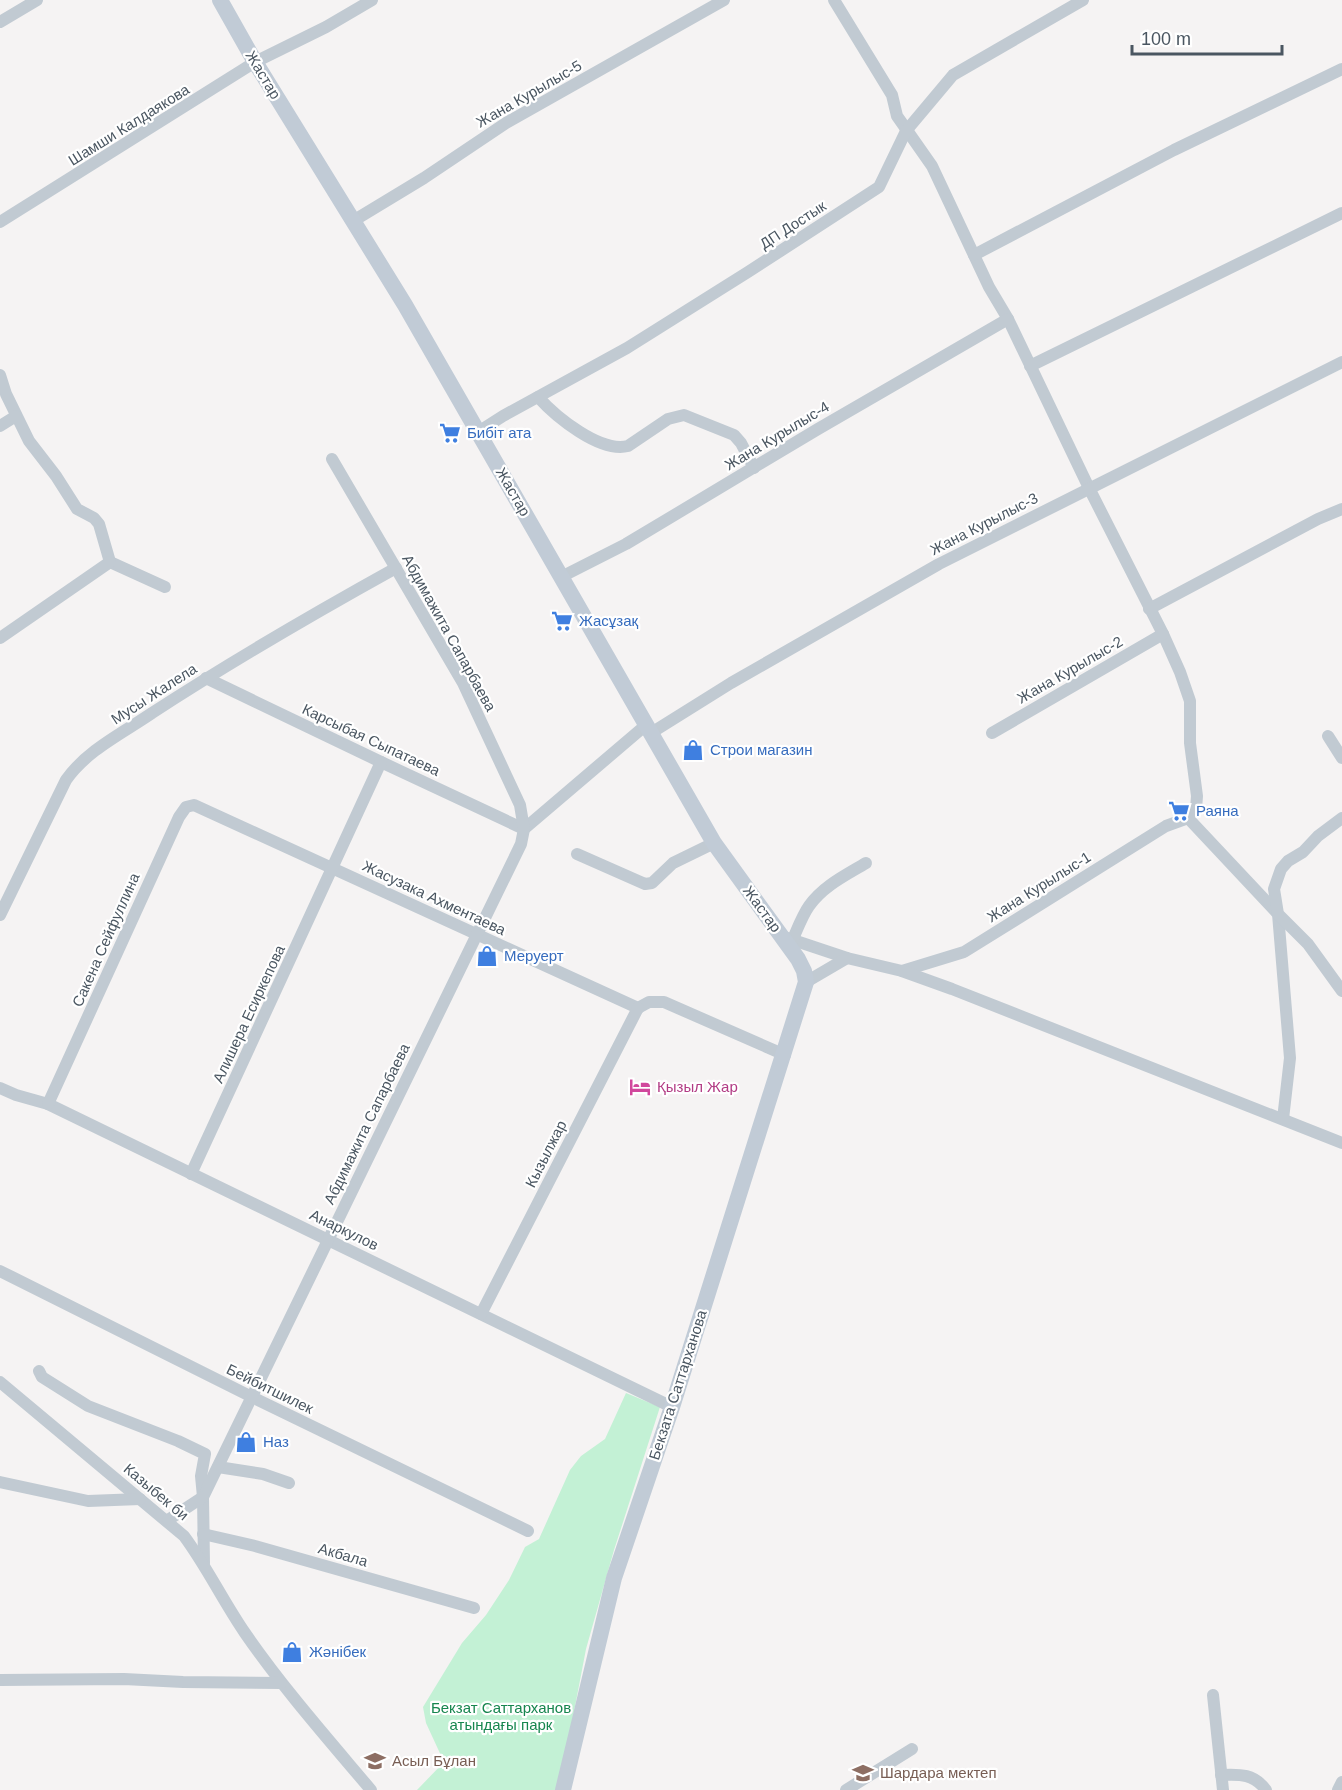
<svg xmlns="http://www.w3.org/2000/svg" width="1342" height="1790" viewBox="0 0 1342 1790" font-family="Arial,sans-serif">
<rect width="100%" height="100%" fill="#f5f3f3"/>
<polygon fill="#c3f1d5" points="626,1393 660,1407 614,1550 586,1649 559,1790 417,1790 444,1762 426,1723 423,1707 462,1643 486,1615 509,1580 525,1547 539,1539 570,1470 581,1456 605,1439"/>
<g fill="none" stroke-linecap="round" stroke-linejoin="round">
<g stroke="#c1cad2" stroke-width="12">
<polyline points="834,0 892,95 897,116 932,166 989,287 1008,319 1089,488 1163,634 1180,672 1190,701 1190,743 1197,796 1196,809 1188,818 1166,826 964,952 902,971"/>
<polyline points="0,22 37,0"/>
<polyline points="353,221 424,178 506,123 724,0"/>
<polyline points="0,222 255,62 326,27 372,0"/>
<polyline points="974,255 1174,150 1342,69"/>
<polyline points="1030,366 1342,213"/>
<polyline points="0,375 6,394 29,441 56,476 77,509 94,518 99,524 110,562"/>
<path d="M 538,397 C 556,417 600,453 628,446 L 668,419 L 684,415 L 734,435 L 741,443 L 754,468"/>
<polyline points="0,426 16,416"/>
<polyline points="478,432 503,416 627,348 748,272 879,187 906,131 953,75 1083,0"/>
<polyline points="110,562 165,587"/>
<polyline points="561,577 626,544 818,429 1008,319"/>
<polyline points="1149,609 1318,519 1342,509"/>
<polyline points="0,638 110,562"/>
<polyline points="206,678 381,762 524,829"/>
<polyline points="651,733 731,683 939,564 1342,362"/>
<polyline points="992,733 1163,634"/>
<polyline points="1328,736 1342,758"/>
<polyline points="1188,818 1278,914 1290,1058 1283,1119"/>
<polyline points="1342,818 1318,836 1303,852 1288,861 1281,869 1274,889 1278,914 1308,944 1342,991"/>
<polyline points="524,829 646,725"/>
<polyline points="577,854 645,884 652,883 673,863 714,843"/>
<path d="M 0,915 L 66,780 C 87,750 123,733 152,713 C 232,661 313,614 396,568"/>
<polyline points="781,936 847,958 902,971 952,989 1342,1143"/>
<path d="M 792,941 C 797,930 802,916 809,906 C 823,886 846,875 866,863"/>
<polyline points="806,982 847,958"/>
<polyline points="638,1008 649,1002 664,1002 785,1055"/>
<polyline points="0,1088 16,1095 48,1104 672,1407"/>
<polyline points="48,1104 179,817 186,807 194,805 638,1008"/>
<polyline points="191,1174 381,762"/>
<polyline points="0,1271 252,1397 528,1531"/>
<polyline points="481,1314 638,1008"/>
<polyline points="39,1371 42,1377 88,1406 178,1441 205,1454 201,1476 203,1497 204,1563"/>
<path d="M 0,1382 L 184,1536 C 207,1567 223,1601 245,1633 C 283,1688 328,1739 371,1790"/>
<polyline points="218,1467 263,1474 289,1483"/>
<polyline points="0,1482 88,1501 140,1499"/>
<polyline points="203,1497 521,844 524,829 520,805 463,683 332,459"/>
<polyline points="168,1520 203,1497"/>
<polyline points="203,1534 255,1546 474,1608"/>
<polyline points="0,1680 124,1679 183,1682 281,1683"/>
<polyline points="1213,1695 1223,1790"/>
<path d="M 1221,1775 C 1241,1774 1254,1774 1266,1790"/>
<polyline points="846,1790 912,1749"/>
<polyline points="1338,1790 1342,1782"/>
</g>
<polyline stroke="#c1cbd6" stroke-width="16" points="220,0 255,62 405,305 714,843 798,959 804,971 806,982 672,1407 614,1578 563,1790"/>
</g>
<defs>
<symbol id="supermarket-bare" viewBox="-9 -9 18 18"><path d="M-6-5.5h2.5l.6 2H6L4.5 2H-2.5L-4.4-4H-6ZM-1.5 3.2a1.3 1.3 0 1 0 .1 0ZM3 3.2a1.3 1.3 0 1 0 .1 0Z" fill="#3f7fe0" stroke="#fff" stroke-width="2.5" paint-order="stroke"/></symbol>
<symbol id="shop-bare" viewBox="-9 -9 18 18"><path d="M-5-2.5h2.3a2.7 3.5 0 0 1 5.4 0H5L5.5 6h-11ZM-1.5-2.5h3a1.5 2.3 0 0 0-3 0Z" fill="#3f7fe0" stroke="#fff" stroke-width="2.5" paint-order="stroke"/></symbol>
<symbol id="hotel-bare" viewBox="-9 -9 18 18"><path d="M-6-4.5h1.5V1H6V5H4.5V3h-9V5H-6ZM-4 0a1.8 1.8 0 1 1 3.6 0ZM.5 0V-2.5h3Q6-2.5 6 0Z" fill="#d1479c" stroke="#fff" stroke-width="2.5" paint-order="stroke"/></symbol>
<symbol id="school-bare" viewBox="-9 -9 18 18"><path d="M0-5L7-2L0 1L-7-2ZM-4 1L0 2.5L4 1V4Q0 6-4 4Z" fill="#8d6e63" stroke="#fff" stroke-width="2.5" paint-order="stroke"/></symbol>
</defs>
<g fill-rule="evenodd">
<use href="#supermarket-bare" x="435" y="418" width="30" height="30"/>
<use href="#supermarket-bare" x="547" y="606" width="30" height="30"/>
<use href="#shop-bare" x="678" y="735" width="30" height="30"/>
<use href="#supermarket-bare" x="1164" y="796" width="30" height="30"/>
<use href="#shop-bare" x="472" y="941" width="30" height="30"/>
<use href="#hotel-bare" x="625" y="1072" width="30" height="30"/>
<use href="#shop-bare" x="231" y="1427" width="30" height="30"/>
<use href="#shop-bare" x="277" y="1637" width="30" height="30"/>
<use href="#school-bare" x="360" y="1746" width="30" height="30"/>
<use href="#school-bare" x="848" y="1758" width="30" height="30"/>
</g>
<g text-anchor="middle" stroke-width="4.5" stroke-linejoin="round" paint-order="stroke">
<g font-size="15" fill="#4a5661" stroke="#fff">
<text transform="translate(263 75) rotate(59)" y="5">Жастар</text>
<text transform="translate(529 94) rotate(-30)" y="5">Жана Курылыс-5</text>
<text transform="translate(129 125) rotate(-32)" y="5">Шамши Калдаякова</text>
<text transform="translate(793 225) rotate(-33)" y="5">ДП Достык</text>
<text transform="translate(777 436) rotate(-31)" y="5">Жана Курылыс-4</text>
<text transform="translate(513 492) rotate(60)" y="5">Жастар</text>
<text transform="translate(984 524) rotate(-27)" y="5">Жана Курылыс-3</text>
<text transform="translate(449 633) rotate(61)" y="5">Абдимажита Сапарбаева</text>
<text transform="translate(1070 670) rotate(-30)" y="5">Жана Курылыс-2</text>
<text transform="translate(154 694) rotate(-33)" y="5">Мусы Жалела</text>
<text transform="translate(371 740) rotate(25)" y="5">Карсыбая Сыпатаева</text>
<text transform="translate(1039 887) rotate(-32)" y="5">Жана Курылыс-1</text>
<text transform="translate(434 898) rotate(25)" y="5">Жасузака Ахментаева</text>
<text transform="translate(762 909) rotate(54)" y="5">Жастар</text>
<text transform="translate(106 940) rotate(-66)" y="5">Сакена Сейфуллина</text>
<text transform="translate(249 1014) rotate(-65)" y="5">Алишера Есиркепова</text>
<text transform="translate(367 1124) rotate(-64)" y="5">Абдимажита Сапарбаева</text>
<text transform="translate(546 1154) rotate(-63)" y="5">Кызылжар</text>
<text transform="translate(344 1230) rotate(26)" y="5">Анаркулов</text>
<text transform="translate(678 1385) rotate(-72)" y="5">Бекзата Саттарханова</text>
<text transform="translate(270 1389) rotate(26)" y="5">Бейбитшилек</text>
<text transform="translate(156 1492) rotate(40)" y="5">Казыбек би</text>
<text transform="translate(343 1555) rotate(16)" y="5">Акбала</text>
</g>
<g font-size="15" fill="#366cbe" stroke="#fff" text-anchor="start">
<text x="467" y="438">Бибіт ата</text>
<text x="579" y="626">Жасұзақ</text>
<text x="710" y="755">Строи магазин</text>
<text x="1196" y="816">Раяна</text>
<text x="504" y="961">Меруерт</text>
<text x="263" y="1447">Наз</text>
<text x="309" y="1657">Жәнібек</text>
</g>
<g font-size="15" fill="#b23c85" stroke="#fff" text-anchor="start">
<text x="657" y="1092">Қызыл Жар</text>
</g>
<g font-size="15" fill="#17864f" stroke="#fff">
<text x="501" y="1713">Бекзат Саттарханов<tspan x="501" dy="17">атындағы парк</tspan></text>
</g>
<g font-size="15" fill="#785e54" stroke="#fff" text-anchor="start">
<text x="392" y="1766">Асыл Бұлан</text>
<text x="880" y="1778">Шардара мектеп</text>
</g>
</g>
<path d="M1132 45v9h150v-9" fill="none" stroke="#4a5661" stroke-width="3"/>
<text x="1141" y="45" font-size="18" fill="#4a5661" stroke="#ffffff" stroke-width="4.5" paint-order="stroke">100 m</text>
</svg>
